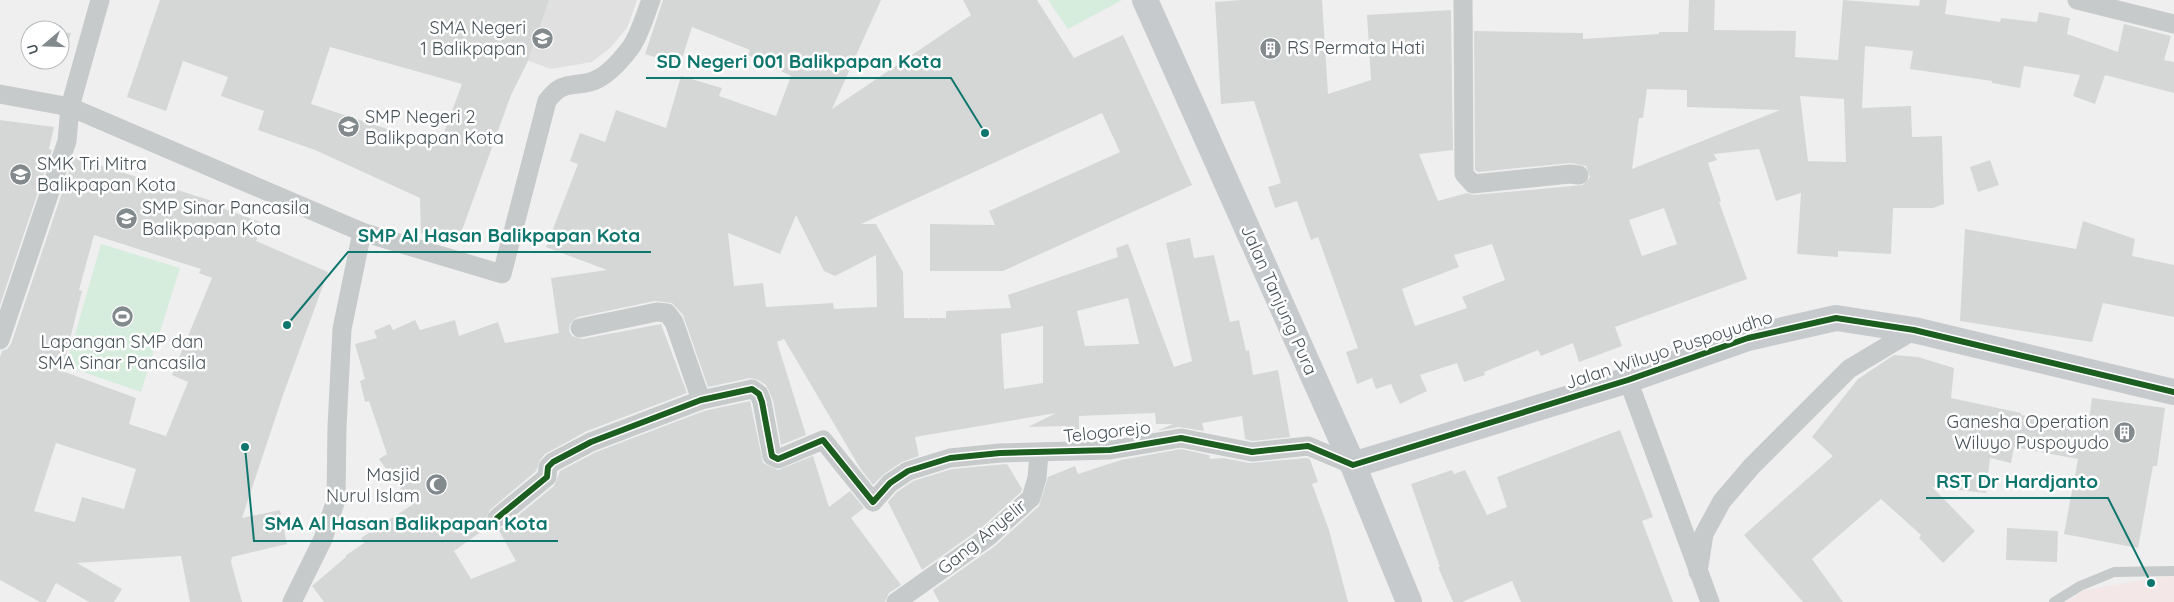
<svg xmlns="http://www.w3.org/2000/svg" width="2174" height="602" viewBox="0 0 2174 602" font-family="Quicksand,sans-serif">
<rect width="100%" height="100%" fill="#efefef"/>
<polygon fill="#e1e0e1" points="359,0 637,0 627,28 610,48 592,62 551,69"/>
<polygon fill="#f4e7e8" points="2174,575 2174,602 2066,602 2084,590"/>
<g fill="#d6ecdc">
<polygon points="1048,0 1122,0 1068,29"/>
<polygon points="101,244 180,268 141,392 66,366"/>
</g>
<g fill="#d5d7d7" fill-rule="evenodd">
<path d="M 160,0 L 549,0 L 527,63 L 511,95 L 457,244 L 421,233 L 420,198 L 315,150 L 258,130 L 264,111 L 221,96 L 228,77 L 183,61 L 166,111 L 127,97 ZM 330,47 L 462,84 L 439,146 L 311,104 Z"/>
<path d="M 663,0 L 881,0 L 832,109 L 971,15 L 963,0 L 1037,0 L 1074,58 L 1123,35 L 1192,185 L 1003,271 L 930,271 L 930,224 L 995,225 L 989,211 L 1120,152 L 1102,113 L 861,224 L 876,224 L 903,272 L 904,318 L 928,318 L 929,321 L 929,318 L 946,318 L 946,311 L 1011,308 L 1008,295 L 1118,257 L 1116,248 L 1128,244 L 1174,367 L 1192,361 L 1166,243 L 1190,238 L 1194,258 L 1214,255 L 1230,322 L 1239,320 L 1246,351 L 1249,350 L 1253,375 L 1278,370 L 1290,437 L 1252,441 L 1245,439 L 1242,416 L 1202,423 L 1204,431 L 1179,427 L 1157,431 L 1173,424 L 1156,424 L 1155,413 L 1079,416 L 1079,440 L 1070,440 L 1066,426 L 1028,427 L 1056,413 L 915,437 L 919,456 L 902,462 L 884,474 L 873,485 L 860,468 L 784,339 L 777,342 L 806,435 L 781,445 L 773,400 L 766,385 L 758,380 L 750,378 L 708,387 L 683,315 L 672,303 L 655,301 L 578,317 L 570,324 L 569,331 L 572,336 L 582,339 L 661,324 L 687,393 L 587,431 L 545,454 L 540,460 L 536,471 L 490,510 L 486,519 L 489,526 L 454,551 L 471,579 L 516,561 L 498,529 L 504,527 L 554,486 L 560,471 L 596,452 L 704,411 L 750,401 L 763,463 L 778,470 L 813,456 L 829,507 L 850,491 L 864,508 L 851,518 L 901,585 L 889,593 L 885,602 L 324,602 L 312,586 L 346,557 L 345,556 L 364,543 L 361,538 L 412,505 L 379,459 L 387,454 L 369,401 L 365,402 L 360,381 L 365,379 L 355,344 L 377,338 L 374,331 L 390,324 L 393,330 L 415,320 L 420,330 L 455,320 L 459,336 L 498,322 L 505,343 L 559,333 L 551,278 L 607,270 L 546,247 L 578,164 L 570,161 L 580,133 L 605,142 L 616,110 L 666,128 L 681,76 L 722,88 L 719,96 L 776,116 L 791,76 L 748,55 L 750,50 L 692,27 L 680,65 L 645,54 ZM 796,215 L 824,271 L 835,276 L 876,255 L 877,307 L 834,309 L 833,303 L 766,307 L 763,283 L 734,286 L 728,233 L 780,254 ZM 1128,298 L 1139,344 L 1085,346 L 1077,311 ZM 1043,326 L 1043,383 L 1004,389 L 1001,334 Z"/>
<path d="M 1241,0 L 1322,0 L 1328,94 L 1371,80 L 1367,15 L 1451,10 L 1453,150 L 1419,154 L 1438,201 L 1467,193 L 1474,195 L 1583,185 L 1590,177 L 1586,166 L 1571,163 L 1478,172 L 1475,170 L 1474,31 L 1583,33 L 1583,39 L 1659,34 L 1659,32 L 1688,32 L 1689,0 L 1715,0 L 1714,30 L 1796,31 L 1795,57 L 1838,60 L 1843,0 L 1919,6 L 1920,0 L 1947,0 L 1945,14 L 2000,22 L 2001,18 L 2037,22 L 2039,12 L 2070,18 L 2067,34 L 2118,52 L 2124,24 L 2171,36 L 2164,60 L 2174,62 L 2174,93 L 2105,75 L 2095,104 L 2073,96 L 2080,75 L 2024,66 L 2020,88 L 1992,83 L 1992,81 L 1910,69 L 1913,51 L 1865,46 L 1862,108 L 1911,106 L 1912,137 L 1942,136 L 1944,204 L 1933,208 L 1893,208 L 1891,254 L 1838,251 L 1838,257 L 1797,254 L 1801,193 L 1776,201 L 1759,149 L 1714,154 L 1717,160 L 1708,163 L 1721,201 L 1719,202 L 1747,279 L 1615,327 L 1622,346 L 1579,362 L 1573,343 L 1541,356 L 1538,350 L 1484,372 L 1485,375 L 1464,382 L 1457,363 L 1420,375 L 1427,391 L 1400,404 L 1391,384 L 1376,389 L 1372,378 L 1357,384 L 1346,352 L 1358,348 L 1318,237 L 1311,240 L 1297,201 L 1275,208 L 1268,187 L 1281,183 L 1254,101 L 1221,104 L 1215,2 ZM 1647,89 L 1687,90 L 1687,107 L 1780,110 L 1632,169 L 1639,118 L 1643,118 ZM 1800,96 L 1844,99 L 1846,162 L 1808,161 ZM 1664,208 L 1677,244 L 1642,256 L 1629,220 ZM 1492,244 L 1505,280 L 1462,297 L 1467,308 L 1415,326 L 1402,289 L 1459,267 L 1454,255 Z"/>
<polygon points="60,32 71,33 63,62 55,60 60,60"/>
<polygon points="0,120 54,127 49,149 52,150 0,305"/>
<path d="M 74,157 L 212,201 L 211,204 L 263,223 L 256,241 L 328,272 L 283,395 L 242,518 L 280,510 L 287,544 L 232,557 L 231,562 L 242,602 L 190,602 L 181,556 L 77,563 L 122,589 L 114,602 L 89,602 L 56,583 L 46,602 L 40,602 L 0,580 L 0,357 L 2,351 L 7,349 L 11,344 ZM 94,235 L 201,269 L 199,273 L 212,278 L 172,375 L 188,382 L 166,436 L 129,424 L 136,398 L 62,371 L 82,291 L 79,290 ZM 56,443 L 136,469 L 124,509 L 82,497 L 75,522 L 34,511 Z"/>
<polygon points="1990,160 1999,185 1978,192 1970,167"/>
<polygon points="2083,221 2135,239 2132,256 2174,265 2174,317 2103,303 2092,342 1960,321 1965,229 2076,249"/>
<polygon points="1894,355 1918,357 1954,368 1951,398 2021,413 2021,415 2088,428 2092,398 2165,408 2157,466 2153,466 2138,548 2064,534 2078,459 2014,447 2011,463 1990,458 1986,493 1932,487 1975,531 1943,563 1919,538 1921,535 1881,499 1812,559 1843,602 1803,602 1744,535 1833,456 1812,437 1858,379"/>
<polygon points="1620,430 1653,517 1642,521 1673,602 1521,602 1512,581 1462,602 1453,602 1438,567 1440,567 1411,484 1452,470 1454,474 1465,470 1487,515 1507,507 1497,477"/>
<polygon points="1181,449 1209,455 1210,459 1222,458 1250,463 1306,458 1310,459 1318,482 1312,484 1329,530 1348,602 939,602 933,590 995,546 1039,506 1048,477 1075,466 1078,474 1121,460"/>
<polygon points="1007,464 1022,489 1021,492 981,528 922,570 888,502 897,492 913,481 952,469"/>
<polygon points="2007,528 2058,531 2057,562 2006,560"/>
</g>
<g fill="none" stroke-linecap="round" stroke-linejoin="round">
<polyline stroke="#c7caca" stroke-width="10" points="2054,602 2080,586 2114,572 2174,571"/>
<g stroke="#c7caca" stroke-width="19">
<polyline points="1463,0 1464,174 1473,184 1570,174 1579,175"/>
<polyline points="2077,0 2174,24"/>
<polyline points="0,94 70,107 100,0"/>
<polyline points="580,328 657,312 667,313 674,322 701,400"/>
<path d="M 0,340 L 67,141 L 70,107 L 362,232 L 502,274 L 547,101 C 562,81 569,87 590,82 C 606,78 622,59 631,47 C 640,34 645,15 651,0"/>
<polyline points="1628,380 1710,602"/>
<polyline points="497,518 547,477 548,467 553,462 591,442 701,400 752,389 759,394 762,402 772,456 778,459 823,440 873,502 890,483 908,471 950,458 1000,453 1110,450 1181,438 1252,452 1308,446 1353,465"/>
<polyline points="1698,572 1704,534 1722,501 1752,466 1849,369 1914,330"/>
<polyline points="292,602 323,539 336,500 337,427 342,329 362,232"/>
<polyline points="896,602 988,537 1031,498 1037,478 1039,453"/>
</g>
<g stroke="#c7cacc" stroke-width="26">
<polyline points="1145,0 1353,465 1409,602"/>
<polyline points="1353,465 1628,380 1748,338 1836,318 1914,330 2174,392"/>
</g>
<defs>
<polyline id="cycleway" points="497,518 547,477 548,467 553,462 591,442 701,400 752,389 759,394 762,402 772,456 778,459 823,440 873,502 890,483 908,471 950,458 1000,453 1110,450 1181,438 1252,452 1308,446 1353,465 1628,380 1748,338 1836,318 1914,330 2174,392"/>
</defs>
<use href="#cycleway" stroke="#fff" stroke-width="9"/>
<use href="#cycleway" stroke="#1b5e20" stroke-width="6"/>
</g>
<defs>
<symbol id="school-disc" viewBox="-11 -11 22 22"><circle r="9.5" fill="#828a8e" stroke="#fff"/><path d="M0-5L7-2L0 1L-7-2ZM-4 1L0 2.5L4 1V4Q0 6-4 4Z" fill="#fff"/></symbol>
<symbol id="building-disc" viewBox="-11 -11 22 22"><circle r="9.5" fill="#828a8e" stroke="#fff"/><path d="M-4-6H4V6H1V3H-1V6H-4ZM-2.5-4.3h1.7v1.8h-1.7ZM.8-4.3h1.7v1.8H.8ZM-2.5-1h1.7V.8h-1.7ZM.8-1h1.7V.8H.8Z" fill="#fff"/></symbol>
<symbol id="stadium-disc" viewBox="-11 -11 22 22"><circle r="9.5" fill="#828a8e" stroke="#fff"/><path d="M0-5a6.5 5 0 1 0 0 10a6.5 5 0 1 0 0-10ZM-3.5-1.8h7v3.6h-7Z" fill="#fff"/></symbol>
<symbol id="mosque-disc" viewBox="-11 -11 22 22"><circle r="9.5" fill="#828a8e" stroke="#fff"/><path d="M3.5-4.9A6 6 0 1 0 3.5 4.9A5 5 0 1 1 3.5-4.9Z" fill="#fff"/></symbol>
</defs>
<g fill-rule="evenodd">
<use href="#school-disc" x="530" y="26" width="25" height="25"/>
<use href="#building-disc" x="1258" y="36" width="25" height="25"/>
<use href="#school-disc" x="336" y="114" width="25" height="25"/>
<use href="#school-disc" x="8" y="162" width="25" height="25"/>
<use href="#school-disc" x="114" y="206" width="25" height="25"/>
<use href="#stadium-disc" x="110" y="304" width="25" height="25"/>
<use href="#building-disc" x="2112" y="420" width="25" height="25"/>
<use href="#mosque-disc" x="424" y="472" width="25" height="25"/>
</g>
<g text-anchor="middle" stroke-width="5" stroke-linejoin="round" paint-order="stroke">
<g font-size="18" fill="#485359" stroke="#fff" text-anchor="start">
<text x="526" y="34" text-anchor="end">SMA Negeri<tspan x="526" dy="21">1 Balikpapan</tspan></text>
<text x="1287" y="54">RS Permata Hati</text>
<text x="365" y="123">SMP Negeri 2<tspan x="365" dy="21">Balikpapan Kota</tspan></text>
<text x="37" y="170">SMK Tri Mitra<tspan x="37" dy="21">Balikpapan Kota</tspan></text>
<text x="142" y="214">SMP Sinar Pancasila<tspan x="142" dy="21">Balikpapan Kota</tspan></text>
<text x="122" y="348" text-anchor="middle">Lapangan SMP dan<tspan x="122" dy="21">SMA Sinar Pancasila</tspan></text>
<text x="2109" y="428" text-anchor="end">Ganesha Operation<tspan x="2109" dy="21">Wiluyo Puspoyudo</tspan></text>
<text x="420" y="481" text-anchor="end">Masjid<tspan x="420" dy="21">Nurul Islam</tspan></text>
</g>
<g font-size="18" fill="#485359" stroke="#fff">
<text transform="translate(1279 300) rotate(66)" y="6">Jalan Tanjung Pura</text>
<text transform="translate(1669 350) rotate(-18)" y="6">Jalan Wiluyo Puspoyudho</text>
<text transform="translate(1107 432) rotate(-6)" y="6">Telogorejo</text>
<text transform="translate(982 537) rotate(-39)" y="6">Gang Anyelir</text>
</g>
</g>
<path fill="none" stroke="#0f766e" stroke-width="2" d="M985 133L951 78H646M287 325L348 252H651M2151 583L2108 498H1926M245 447L254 541H558"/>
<g fill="#0f766e" stroke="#fff" stroke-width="2">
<circle cx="985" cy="133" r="5"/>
<circle cx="287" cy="325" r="5"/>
<circle cx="2151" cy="583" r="5"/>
<circle cx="245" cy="447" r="5"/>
</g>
<g font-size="19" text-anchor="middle" font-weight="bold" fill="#0f766e" stroke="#fff" stroke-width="5" stroke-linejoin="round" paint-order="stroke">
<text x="799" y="68">SD Negeri 001 Balikpapan Kota</text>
<text x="499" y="242">SMP Al Hasan Balikpapan Kota</text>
<text x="2017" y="488">RST Dr Hardjanto</text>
<text x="406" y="530">SMA Al Hasan Balikpapan Kota</text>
</g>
<g transform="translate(45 45) rotate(251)"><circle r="24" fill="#ffffff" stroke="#b6babd"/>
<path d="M0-4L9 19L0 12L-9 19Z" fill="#828a8e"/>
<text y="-8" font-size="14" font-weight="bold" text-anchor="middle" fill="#485359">U</text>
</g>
</svg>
